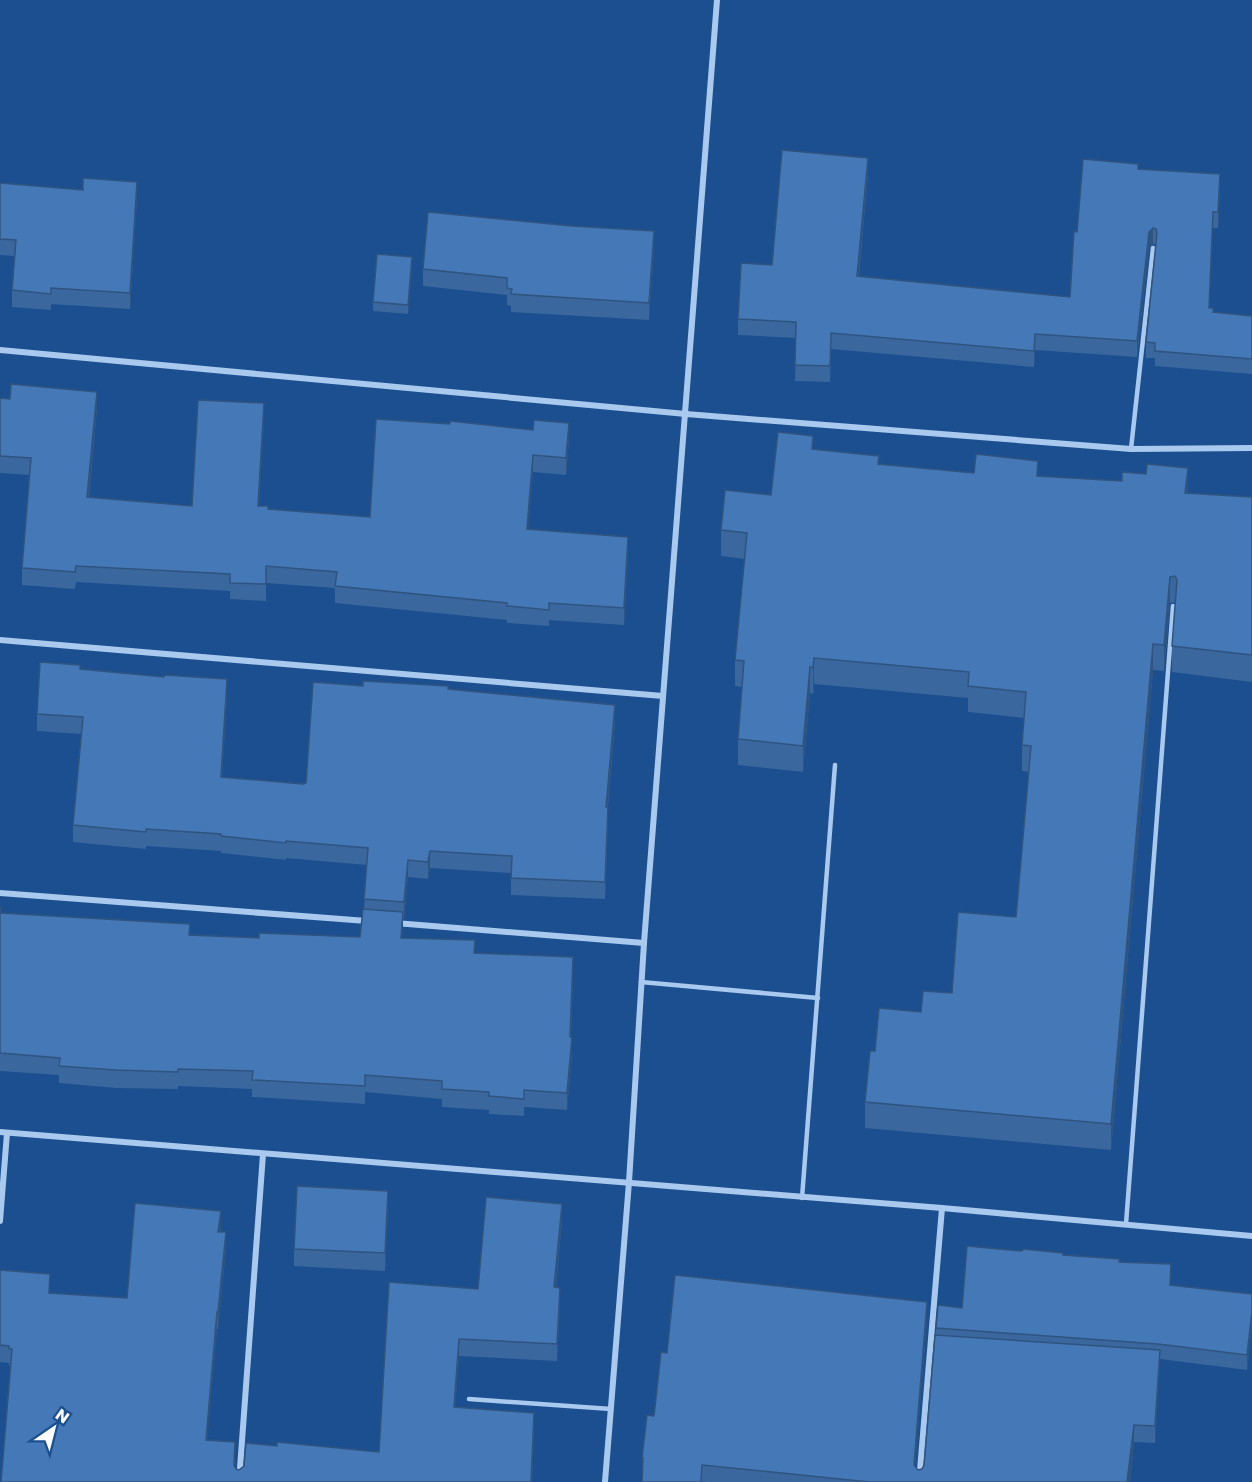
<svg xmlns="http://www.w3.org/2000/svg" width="1252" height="1482" viewBox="0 0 1252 1482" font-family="Poppins,sans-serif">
<rect width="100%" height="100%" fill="#1b4f8f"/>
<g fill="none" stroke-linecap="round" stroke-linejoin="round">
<g stroke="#a9c9ee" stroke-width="4.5">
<polyline points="1131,449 1153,248"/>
<polyline points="641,982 818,998"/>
<polyline points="802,1198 835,765"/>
<polyline points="1126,1224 1173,606"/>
<polyline points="469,1399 611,1409"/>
</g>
<g stroke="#a9c9ee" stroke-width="6">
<polyline points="0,350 686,414 1131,449 1252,448"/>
<polyline points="0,640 663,696"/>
<polyline points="0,893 367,921"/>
<polyline points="395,923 644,943"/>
<polyline points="0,1132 942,1208 1252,1236"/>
<polyline points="0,1221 7,1133"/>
<polyline points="239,1482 263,1154"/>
<polyline points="605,1482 629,1182 644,943 717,0"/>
<polyline points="919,1482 942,1208"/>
</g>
</g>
<g fill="#3a679d">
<polygon points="1138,169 1220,190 1218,228 1213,228 1209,308 1213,312 1252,316 1252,374 1155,366 1155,358 1146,358 1146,342 1156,245 1153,244 1149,248 1137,357 1035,350 1034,367 831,349 830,382 795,381 796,338 738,335 738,319 772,265 868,174 859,276 1070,297 1077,232"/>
<polygon points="0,183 137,198 130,309 51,304 51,310 12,307 12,290 15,256 0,255"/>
<polygon points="654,249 649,320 511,312 511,306 507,305 507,295 423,286 423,269"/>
<polygon points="412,266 408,314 373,311 373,302"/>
<polygon points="0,398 97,409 89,498 192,506 264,420 259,506 268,509 370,517 569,440 566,475 533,472 528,529 628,554 624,625 549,620 549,626 507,623 507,620 335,603 335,588 266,583 266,601 230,599 230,591 76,582 75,589 22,585 22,568 29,475 0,473"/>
<polygon points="813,449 879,464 974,473 1038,476 1188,494 1252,497 1252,682 1172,672 1172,646 1176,603 1175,602 1170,603 1164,671 1153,670 1111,1150 865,1128 865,1102 875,1051 921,1012 952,993 1016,917 1029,772 1022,771 1022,745 1024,718 968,712 968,698 814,684 813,694 810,693 803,772 738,765 738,739 742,687 735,686 735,660 745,559 721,556 721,530 771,495"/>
<polygon points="80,669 227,696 222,777 303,784 306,783 363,686 448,689 615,722 608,807 608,824 605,899 511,895 511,873 430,868 428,879 408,877 404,919 403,919 402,938 573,974 571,1037 572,1055 567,1110 524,1107 524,1116 489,1114 489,1110 442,1107 442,1099 365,1092 365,1104 252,1097 252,1089 178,1086 178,1089 116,1088 59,1083 59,1075 0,1071 0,907 1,913 190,935 259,938 360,937 364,909 367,865 286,858 286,860 221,853 221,851 146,846 146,849 73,842 73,825 81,734 37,731 37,714"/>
<polygon points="388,1208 385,1271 294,1266 294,1249"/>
<polygon points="562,1221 556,1288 560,1305 557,1361 459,1356 455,1407 534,1430 532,1482 1,1482 10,1366 9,1366 9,1363 0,1362 0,1270 50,1293 127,1298 221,1228 220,1232 226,1249 218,1329 217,1329 207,1440 235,1459 235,1467 236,1469 239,1470 277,1446 379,1452 478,1289"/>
<polygon points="1063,1255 1120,1262 1171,1285 1252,1294 1252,1326 1247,1370 1160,1359 1155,1443 1134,1442 1130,1482 706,1482 642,1475 642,1458 654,1416 667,1353 927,1319 915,1466 918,1470 922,1469 924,1465 936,1328 962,1308"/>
</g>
<g fill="#305480">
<polygon points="868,158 868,174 857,292 857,276"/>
<polygon points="1220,174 1220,190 1218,228 1218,212"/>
<polygon points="137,182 137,198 130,309 130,293"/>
<polygon points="1213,212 1213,228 1209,323 1209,308"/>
<polygon points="1153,228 1153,244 1149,248 1137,357 1137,341 1149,232"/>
<polygon points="654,231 654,249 649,320 649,303"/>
<polygon points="412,257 412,266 408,314 408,305"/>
<polygon points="1035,334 1035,350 1034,367 1034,351"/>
<polygon points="97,392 97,409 87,514 87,497"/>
<polygon points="264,403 264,420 258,523 258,506"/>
<polygon points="569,423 569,440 566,475 566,458"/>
<polygon points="533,455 533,472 527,546 527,529"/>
<polygon points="1188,468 1188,494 1185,493"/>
<polygon points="628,537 628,554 624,625 624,608"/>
<polygon points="1170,577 1170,603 1164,671 1164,645"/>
<polygon points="1153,644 1153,670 1111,1150 1111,1124"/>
<polygon points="814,658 814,684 813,694 813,667"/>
<polygon points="810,667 810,693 803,772 803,746"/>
<polygon points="227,679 227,696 221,794 221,777"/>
<polygon points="615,705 615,722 606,824 606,807"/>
<polygon points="608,807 608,824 605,899 605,882"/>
<polygon points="430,851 430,868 428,879 428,862"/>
<polygon points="408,860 408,877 404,919 404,902"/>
<polygon points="403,912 403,930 401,955 401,938"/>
<polygon points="573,957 573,974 570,1054 570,1037"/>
<polygon points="572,1037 572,1055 567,1110 567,1093"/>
<polygon points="388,1191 388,1208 385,1271 385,1253"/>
<polygon points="562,1204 562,1221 554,1304 554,1287"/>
<polygon points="221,1211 221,1228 218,1249 218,1232"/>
<polygon points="226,1232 226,1249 218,1329 218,1312"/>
<polygon points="560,1288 560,1305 557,1361 557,1344"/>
<polygon points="927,1302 927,1319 914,1482 914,1465"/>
<polygon points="1252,1311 1252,1326 1247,1370 1247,1355"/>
<polygon points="217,1312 217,1329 206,1457 206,1440"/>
<polygon points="459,1339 459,1356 454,1424 454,1407"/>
<polygon points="1160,1350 1160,1367 1155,1443 1155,1426"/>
<polygon points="534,1413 532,1482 531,1482"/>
<polygon points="1134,1425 1134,1442 1130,1482 1127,1482"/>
</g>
<g fill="#4478b7" stroke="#305480" stroke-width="1.5">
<polygon points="782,150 868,158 857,276 1070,297 1074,231 1077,232 1083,159 1138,164 1138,169 1220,174 1218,212 1213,212 1209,308 1213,308 1213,312 1252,316 1252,359 1155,351 1155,343 1146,342 1157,233 1156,229 1153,228 1149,232 1137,341 1035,334 1034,351 831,333 830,366 795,365 796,322 738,319 741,263 772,265"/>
<polygon points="83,178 137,182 130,293 51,288 51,294 12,290 16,240 0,239 0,183 83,190"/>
<polygon points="428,212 572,226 654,231 649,303 511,294 512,289 507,288 507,278 423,269"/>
<polygon points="377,254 412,257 408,305 373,302"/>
<polygon points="11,384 97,392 87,497 192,506 198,400 264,403 258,506 268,506 268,509 370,517 376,419 450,424 450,421 533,430 534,420 569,423 566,458 533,455 527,529 628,537 624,608 549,603 549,610 507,606 507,603 335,586 337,572 266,566 266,584 230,583 230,574 76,566 75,572 22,568 31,458 0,456 0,398 10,399"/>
<polygon points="778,432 813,436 812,449 879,456 878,464 974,473 976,454 1038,461 1037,476 1122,481 1122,472 1146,474 1147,464 1188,468 1185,493 1252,497 1252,655 1172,646 1177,580 1175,576 1170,577 1164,645 1153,644 1111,1124 865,1102 870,1051 875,1051 879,1008 921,1012 923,991 952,993 958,912 1016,917 1031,746 1022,745 1026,692 968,686 969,672 814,658 813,667 810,667 803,746 738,739 744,661 735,660 747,533 721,530 725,490 771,495"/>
<polygon points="40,662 80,665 80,669 164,677 164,675 227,679 221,777 303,784 306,783 313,682 363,686 363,681 448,686 448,689 615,705 606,807 608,807 605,882 511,878 512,856 430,851 428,862 408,860 404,902 364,899 368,848 286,841 286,843 221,836 221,834 146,829 146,832 73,825 83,717 37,714"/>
<polygon points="0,907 1,907 1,913 190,924 189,935 259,938 259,933 360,937 363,909 403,912 401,938 475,940 474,953 573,957 570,1037 572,1037 567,1093 524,1090 524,1099 489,1096 489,1092 442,1089 442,1081 365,1075 365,1086 252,1080 253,1071 178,1069 178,1072 116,1070 59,1066 60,1058 0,1053"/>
<polygon points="297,1186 388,1191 385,1253 294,1249"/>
<polygon points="486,1197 562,1204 554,1287 560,1288 557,1344 459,1339 454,1407 534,1413 531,1482 1,1482 12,1349 9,1349 9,1346 0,1345 0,1270 50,1274 49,1293 127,1298 135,1203 221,1211 218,1232 226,1232 218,1312 217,1312 206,1440 235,1442 234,1465 236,1469 239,1470 244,1466 246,1443 277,1446 277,1442 379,1452 389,1282 478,1289"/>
<polygon points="967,1246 1022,1251 1023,1249 1063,1253 1063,1255 1120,1259 1119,1262 1171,1264 1170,1285 1252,1294 1252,1311 1247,1355 1158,1344 936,1328 938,1305 962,1308"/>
<polygon points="675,1275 927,1302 914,1465 918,1470 922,1469 924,1465 935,1335 1160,1350 1155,1426 1134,1425 1127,1482 869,1482 702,1465 701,1482 642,1482 643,1458 642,1458 647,1415 654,1416 661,1352 667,1353"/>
</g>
<g transform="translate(54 1428) rotate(35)" stroke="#1b4f8f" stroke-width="4.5" paint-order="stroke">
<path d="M0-4.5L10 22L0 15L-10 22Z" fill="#ffffff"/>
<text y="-9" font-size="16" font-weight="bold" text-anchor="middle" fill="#ffffff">N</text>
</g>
</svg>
